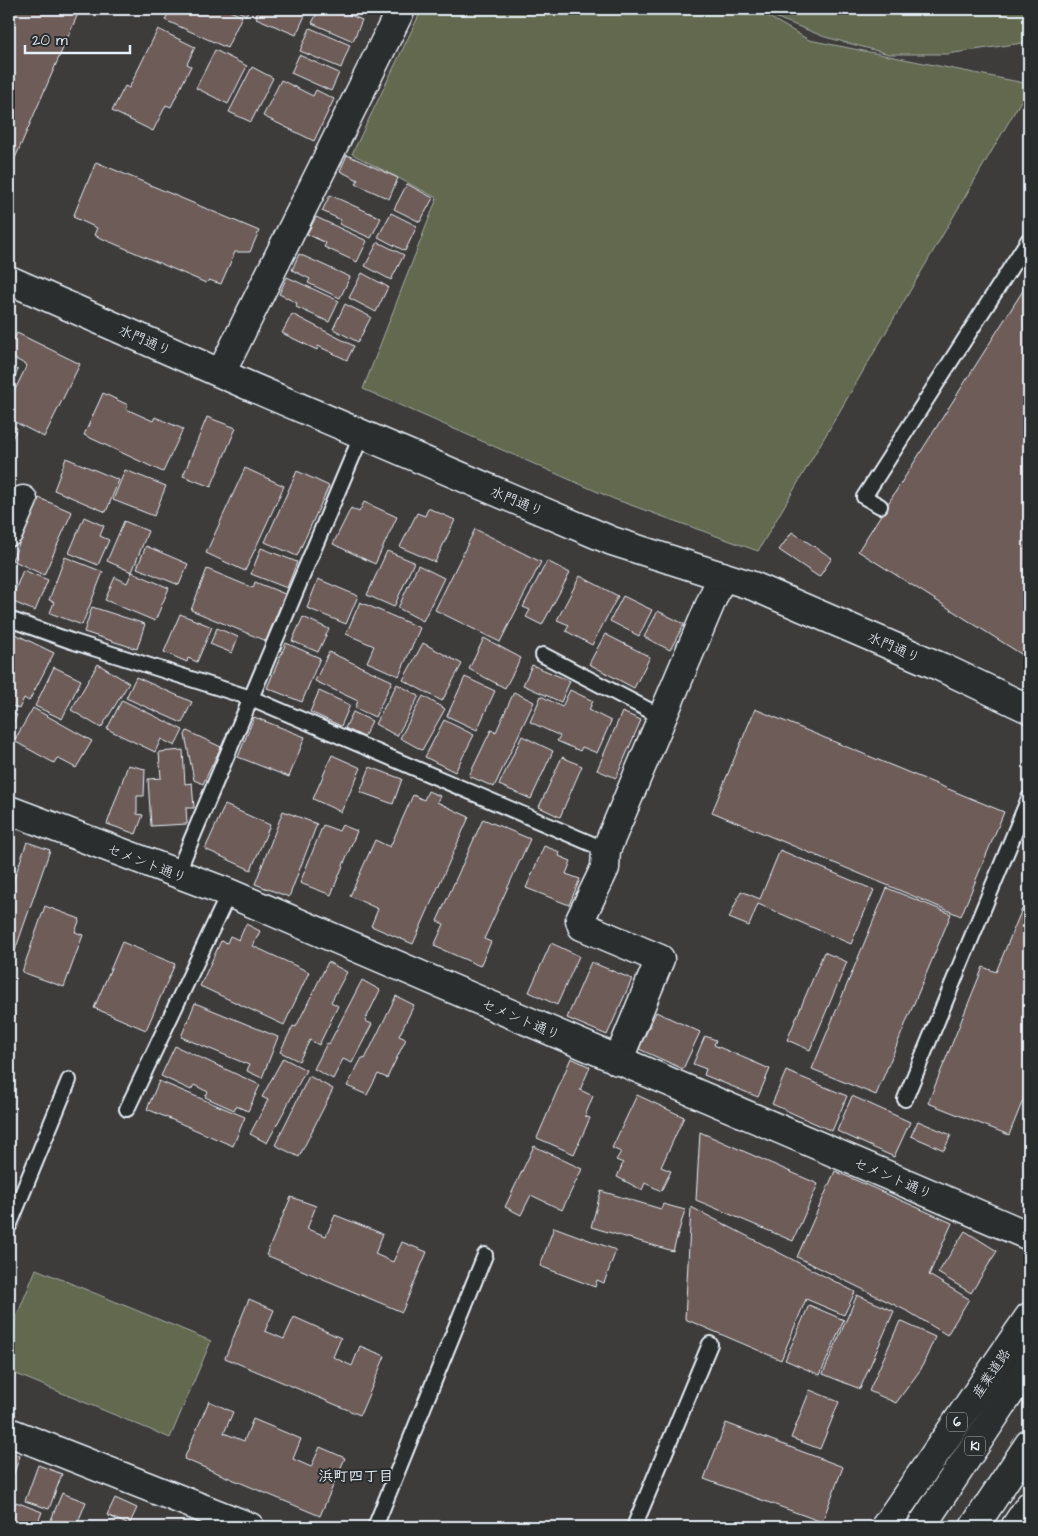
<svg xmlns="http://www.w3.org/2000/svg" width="1038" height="1536" viewBox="0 0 1038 1536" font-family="'Architects Daughter','Klee One',sans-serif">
<rect width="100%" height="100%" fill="#3e3b3b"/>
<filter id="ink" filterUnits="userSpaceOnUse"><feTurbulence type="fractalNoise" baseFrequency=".02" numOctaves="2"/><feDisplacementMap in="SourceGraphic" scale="10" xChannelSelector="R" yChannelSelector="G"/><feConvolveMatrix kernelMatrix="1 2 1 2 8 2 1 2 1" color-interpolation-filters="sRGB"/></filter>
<g filter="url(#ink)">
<g fill="#62694f" stroke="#a5ada4">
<polygon points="422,9 1029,9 1029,42 947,54 889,54 825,37 757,10 809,40 1029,84 1029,87 1011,118 758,551 614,499 363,389 437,198 352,154"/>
<polygon points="36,1269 211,1341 170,1438 9,1371 9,1335"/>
</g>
<g fill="#6e5c58" stroke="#e8f1f8">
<polygon points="9,9 80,9 9,172"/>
<polygon points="170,9 225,9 242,16 227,48 165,20"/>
<polygon points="233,9 249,9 246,15"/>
<polygon points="259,9 308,9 296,35 256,18"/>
<polygon points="319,9 336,9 362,20 353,41 312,23"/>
<polygon points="310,28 350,45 341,68 300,51"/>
<polygon points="158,29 195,47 187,64 191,66 171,107 166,105 153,131 112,111 125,86 129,88"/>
<polygon points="215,50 247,66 228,104 196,88"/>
<polygon points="299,55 339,73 331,91 291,73"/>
<polygon points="252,67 273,78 251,122 229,112"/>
<polygon points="281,80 313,96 316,90 334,99 314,141 263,116"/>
<polygon points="347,155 398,178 389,199 356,184 358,180 340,171"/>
<polygon points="96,162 259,231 250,252 235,252 221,284 209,280 206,283 94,235 97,228 73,217"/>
<polygon points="407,184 433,198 420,222 394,209"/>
<polygon points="330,195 381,218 371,238 339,224 341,220 322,211"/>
<polygon points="391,213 417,226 405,251 378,237"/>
<polygon points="316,217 367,241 357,262 324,247 326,243 307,234"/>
<polygon points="378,242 404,255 391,280 365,266"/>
<polygon points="299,254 350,277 340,298 308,283 310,279 292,270"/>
<polygon points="362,273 388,287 376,312 349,298"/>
<polygon points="287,277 339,301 329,322 296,307 297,303 279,294"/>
<polygon points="1029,281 1029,659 858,551"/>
<polygon points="345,304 371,317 358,342 333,329"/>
<polygon points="292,314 354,346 347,360 318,346 317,350 282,333"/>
<polygon points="17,333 80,364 44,437 9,419 9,402 27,365 9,356 9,349"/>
<polygon points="9,366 18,370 9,390"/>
<polygon points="103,393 128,405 126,409 153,421 155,417 183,429 163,472 84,435"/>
<polygon points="207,417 236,428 211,487 183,476"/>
<polygon points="9,424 17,428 9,445"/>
<polygon points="66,458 119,480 106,512 54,490"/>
<polygon points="245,468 284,486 245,571 206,553"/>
<polygon points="125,470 166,486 154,516 113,500"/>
<polygon points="297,471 329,486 297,556 265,542"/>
<polygon points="39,498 72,512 44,575 12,560"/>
<polygon points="364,502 397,517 375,564 333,544 351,508 359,512"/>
<polygon points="428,508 455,520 435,562 400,547 417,513 425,516"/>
<polygon points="84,517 104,526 100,536 109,540 98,565 69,553"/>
<polygon points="124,521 148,531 132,572 107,561"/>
<polygon points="475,529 541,562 500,642 435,610"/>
<polygon points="792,532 832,558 819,577 779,550"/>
<polygon points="146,546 188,564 179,585 137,568"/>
<polygon points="261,548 297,562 287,588 251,574"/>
<polygon points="387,551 414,562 394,607 367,595"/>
<polygon points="65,557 103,572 82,625 50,613 54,602 49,600"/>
<polygon points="547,561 570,573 542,625 526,617 530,610 523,607"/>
<polygon points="418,565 444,578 423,621 398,608"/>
<polygon points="207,569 253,588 255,582 285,594 266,641 191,610"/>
<polygon points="23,570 48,580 35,611 11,601"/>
<polygon points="132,572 169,588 155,621 105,600 115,577 127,583"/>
<polygon points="580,576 618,596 592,645 566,631 569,625 557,620"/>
<polygon points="318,579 358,596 346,624 307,608"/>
<polygon points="623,596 652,610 639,636 610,621"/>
<polygon points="360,602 420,628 399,676 367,662 374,646 346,634"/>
<polygon points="92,607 145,624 137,649 84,632"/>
<polygon points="658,611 684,624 670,650 644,637"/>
<polygon points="180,614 212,627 197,662 188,658 187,662 164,652"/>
<polygon points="303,617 329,629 318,652 292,641"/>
<polygon points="217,628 238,637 232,653 210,644"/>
<polygon points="13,633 54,653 29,701 24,698 19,709 9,704 9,642"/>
<polygon points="605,634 650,657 634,688 589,664"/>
<polygon points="484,638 521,658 505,688 469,669"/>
<polygon points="286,643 320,658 302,702 267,688"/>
<polygon points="423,643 462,664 442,701 403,680"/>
<polygon points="329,652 392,681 375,717 355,708 358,701 315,681"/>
<polygon points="98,664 129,683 101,728 71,710"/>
<polygon points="532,665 570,681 561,702 523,685"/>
<polygon points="54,667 81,680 62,719 35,706"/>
<polygon points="136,677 192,702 182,723 126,698"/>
<polygon points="465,677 495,691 477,730 447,716"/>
<polygon points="397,684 419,696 397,736 375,724"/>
<polygon points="570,690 593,701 589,710 611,721 597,753 582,747 580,751 557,741 560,736 530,722 541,696 562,707"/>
<polygon points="319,691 350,705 341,726 310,712"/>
<polygon points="514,692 534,702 494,787 469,776 491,730 496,732"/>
<polygon points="423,696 445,709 422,750 400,738"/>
<polygon points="122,700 183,730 175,746 161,739 155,752 107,729"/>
<polygon points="33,708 92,741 76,768 57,758 54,763 14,741"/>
<polygon points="755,709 1004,812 961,916 712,812"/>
<polygon points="9,711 17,715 9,733"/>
<polygon points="353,712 372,721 364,737 345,728"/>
<polygon points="622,712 641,720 616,778 597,770"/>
<polygon points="254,717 305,737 289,777 238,757"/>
<polygon points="444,720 474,735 455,772 425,757"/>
<polygon points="187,731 221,747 203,784 194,780 185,735"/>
<polygon points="522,736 553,751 531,799 499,785"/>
<polygon points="183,750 185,784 192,783 194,808 186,808 187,824 151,826 148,779 161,778 159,752"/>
<polygon points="332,755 361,768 341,812 313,799"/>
<polygon points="562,757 582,766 560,817 539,807"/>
<polygon points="128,765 145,769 144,796 137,796 137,814 143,815 136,834 107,824"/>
<polygon points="370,767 402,779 393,804 360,792"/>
<polygon points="428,791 440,796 437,802 469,817 413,944 371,926 378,909 350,896 375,840 390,847 413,795 424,800"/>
<polygon points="225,805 270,825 251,870 205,849"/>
<polygon points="283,811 317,824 289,897 255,884"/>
<polygon points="483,819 530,839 484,939 491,942 480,966 434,946 444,924 437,921"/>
<polygon points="323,825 339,831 342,825 357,831 331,895 300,883"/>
<polygon points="27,842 50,850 9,968 9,893"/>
<polygon points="544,846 560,852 559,856 571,861 566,874 580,879 569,905 526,888"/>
<polygon points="780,850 874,890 851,944 758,904 749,926 729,918 741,891 760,899"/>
<polygon points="887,888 951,914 876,1095 812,1069"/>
<polygon points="45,906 80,919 75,932 83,935 64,987 22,972"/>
<polygon points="1022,909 1029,912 1029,1085 1009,1135 928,1103 983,967 996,972"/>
<polygon points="246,924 260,931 253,946 309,972 284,1025 200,986 221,941 227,943 230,936 239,940"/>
<polygon points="122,942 175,964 146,1030 94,1008"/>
<polygon points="551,943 579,956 557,1005 529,992"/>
<polygon points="824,952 847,962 810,1050 787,1040"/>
<polygon points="328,962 347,972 331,1002 338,1006 319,1045 310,1040 299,1061 280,1052 293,1026 296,1027"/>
<polygon points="591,962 632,979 607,1035 567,1018"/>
<polygon points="362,980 380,990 365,1021 372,1024 352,1063 343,1059 333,1079 314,1069 327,1043 329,1044"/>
<polygon points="396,996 414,1005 399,1036 406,1039 387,1078 378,1074 367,1095 347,1086 362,1058 365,1059"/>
<polygon points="195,1003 278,1037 262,1078 247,1071 249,1065 181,1037"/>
<polygon points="656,1012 700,1032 683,1069 639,1049"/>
<polygon points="705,1036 716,1040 714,1045 770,1069 758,1097 704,1075 706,1069 693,1064"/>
<polygon points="175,1046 260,1085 248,1111 236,1106 234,1110 205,1097 208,1092 194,1085 191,1090 161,1076"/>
<polygon points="283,1058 306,1070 267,1143 250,1134 268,1100 262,1097"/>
<polygon points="571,1058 590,1067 580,1090 593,1096 585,1116 590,1118 574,1154 537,1138"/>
<polygon points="786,1071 847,1096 832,1131 772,1104"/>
<polygon points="309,1076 333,1089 299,1157 275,1145"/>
<polygon points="159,1081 245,1117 233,1146 147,1109"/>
<polygon points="637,1095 684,1117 661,1167 671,1171 661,1191 645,1183 642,1190 617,1177 623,1163 616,1160 621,1152 612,1148"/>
<polygon points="852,1096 910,1122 894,1157 837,1131"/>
<polygon points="918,1121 951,1135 944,1150 911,1136"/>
<polygon points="700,1132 818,1184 793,1241 696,1200"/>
<polygon points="534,1146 582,1169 562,1210 531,1195 521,1215 505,1207"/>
<polygon points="835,1171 952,1223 929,1275 969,1299 947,1335 909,1312 797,1257"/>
<polygon points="601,1191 661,1209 663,1204 685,1210 673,1251 591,1227"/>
<polygon points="291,1197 316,1206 307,1229 326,1236 335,1215 383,1234 375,1254 393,1262 402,1242 427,1252 402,1312 266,1255"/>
<polygon points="691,1207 855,1292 844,1315 806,1299 781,1360 685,1319"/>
<polygon points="554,1227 616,1250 604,1283 597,1280 595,1287 540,1266"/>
<polygon points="965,1231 997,1251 971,1293 938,1273"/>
<polygon points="857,1295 894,1311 860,1389 823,1374"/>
<polygon points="249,1299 274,1310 265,1331 284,1339 294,1317 341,1338 333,1357 350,1365 352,1366 360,1346 385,1356 360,1415 225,1358"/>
<polygon points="809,1305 844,1320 820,1375 785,1360"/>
<polygon points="900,1321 935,1337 921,1369 896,1403 869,1391"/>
<polygon points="810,1390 839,1402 820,1449 791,1438"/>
<polygon points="209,1401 233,1412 224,1433 244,1441 253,1419 301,1439 293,1459 311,1467 320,1447 345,1458 320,1516 184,1459"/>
<polygon points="726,1423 843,1467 822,1522 704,1479"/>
<polygon points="9,1452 20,1456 9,1487"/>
<polygon points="38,1465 62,1474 49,1509 25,1501"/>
<polygon points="62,1493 86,1502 76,1527 48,1527"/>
<polygon points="115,1498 137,1508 129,1525 107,1515"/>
<polygon points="16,1502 42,1512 36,1527 9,1527 9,1522"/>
</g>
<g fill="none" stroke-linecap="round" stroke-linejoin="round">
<defs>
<g id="service">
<polyline points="880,506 864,497 1029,239"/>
<polyline points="9,619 71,641 251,698 606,850"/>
<polyline points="543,655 662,717"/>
<polyline points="177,874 362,434"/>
<polyline points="905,1099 1029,798"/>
<polyline points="127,1109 229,893"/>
<polyline points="9,1226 69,1080"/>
<polyline points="375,1527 485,1255"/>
<polyline points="634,1527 710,1344"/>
</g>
<g id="minor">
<polyline points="221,373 401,9"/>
<polyline points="9,532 23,500"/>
<polyline points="618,1061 660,959 582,926 580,920 605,868 606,850 722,576"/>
<polyline points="9,1432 250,1527"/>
</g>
<g id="tertiary">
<polyline points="9,280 247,385 612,541 753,586 941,667 1029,709"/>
<polyline points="9,810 229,893 1029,1236"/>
</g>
<g id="primary">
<polyline points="885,1527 1029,1317"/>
<polyline points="1015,1527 1029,1506"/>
</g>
<g id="motorway">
<polyline points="921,1527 1029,1364"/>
<polyline points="974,1527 1029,1444"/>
</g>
</defs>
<use href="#service" stroke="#e8f1f8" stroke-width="18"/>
<use href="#minor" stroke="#e8f1f8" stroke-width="31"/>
<use href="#tertiary" stroke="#e8f1f8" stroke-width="31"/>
<use href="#primary" stroke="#e8f1f8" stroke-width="31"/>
<use href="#motorway" stroke="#e8f1f8" stroke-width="31"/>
<use href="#service" stroke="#2a2d2e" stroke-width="14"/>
<use href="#minor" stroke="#2a2d2e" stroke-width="28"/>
<use href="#tertiary" stroke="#2a2d2e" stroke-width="28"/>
<use href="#primary" stroke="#2a2d2e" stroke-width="28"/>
<use href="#motorway" stroke="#2a2d2e" stroke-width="28"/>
</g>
</g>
<g text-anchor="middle" stroke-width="4" stroke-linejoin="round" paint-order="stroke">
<g fill="#2a2d2e" stroke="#afb6bb" stroke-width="1">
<rect x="947" y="1412.5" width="20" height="19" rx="4"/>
<rect x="965" y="1436.5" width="20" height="19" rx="4"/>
</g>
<g font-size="12" font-weight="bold" fill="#e8f1f8">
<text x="957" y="1426">6</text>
<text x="975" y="1450">K1</text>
</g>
<g font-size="14" fill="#e8f1f8" stroke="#2a2d2e">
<text transform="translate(145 340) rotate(24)" y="5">水門通り</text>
<text transform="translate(517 501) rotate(23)" y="5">水門通り</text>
<text transform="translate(894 647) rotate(24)" y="5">水門通り</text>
<text transform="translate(147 863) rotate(21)" y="5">セメント通り</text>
<text transform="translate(521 1019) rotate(23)" y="5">セメント通り</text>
<text transform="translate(893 1178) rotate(23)" y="5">セメント通り</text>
<text transform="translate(991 1373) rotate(-56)" y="5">産業道路</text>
</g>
<g font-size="15" font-weight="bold" fill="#e8f1f8" stroke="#2a2d2e">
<text x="356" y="1481">浜町四丁目</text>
</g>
</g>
<rect width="1038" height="1536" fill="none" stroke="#2a2d2e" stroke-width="30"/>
<rect x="15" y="15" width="1008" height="1506" fill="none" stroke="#e8f1f8" stroke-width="2" filter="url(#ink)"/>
<path d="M25 45v8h105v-8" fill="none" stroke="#e8f1f8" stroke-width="2.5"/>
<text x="32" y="45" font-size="15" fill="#e8f1f8" stroke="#2a2d2e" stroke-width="4" paint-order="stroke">20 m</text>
</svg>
